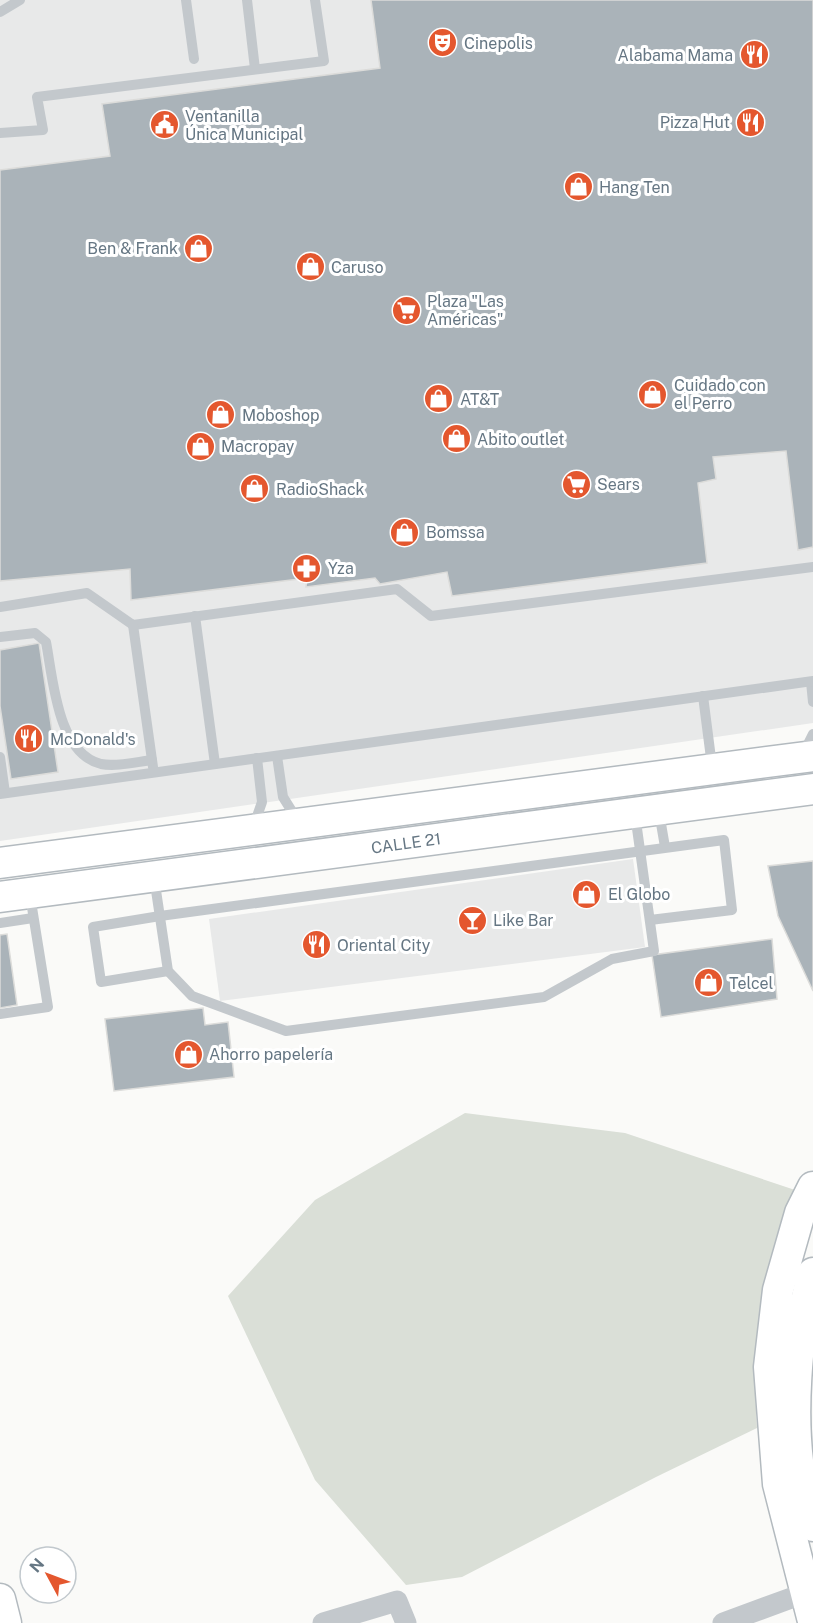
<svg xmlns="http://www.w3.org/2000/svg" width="813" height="1623" viewBox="0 0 813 1623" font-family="'Public Sans',sans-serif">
<rect width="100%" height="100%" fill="#fafaf8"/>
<g fill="#e8e9e9">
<polygon points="0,0 813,0 813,723 0,841"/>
<polygon points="633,859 645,947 220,1001 209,919"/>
</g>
<path fill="#dadfd7" d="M 465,1113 L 625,1133 L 798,1191 C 787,1222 773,1254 765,1287 C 754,1334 754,1380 757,1428 L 656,1477 L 462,1577 L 406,1585 L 315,1480 L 228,1296 L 315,1200 Z"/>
<g fill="#aab3b9" stroke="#dcdcda" stroke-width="1.5">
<polygon points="371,0 813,0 813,547 798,550 786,451 713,457 716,479 698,483 707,563 452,596 447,572 380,584 375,578 306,587 307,578 131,600 130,569 0,581 0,170 110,156 102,104 380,68"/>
<polygon points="39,643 58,772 11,779 0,706 0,650"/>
<polygon points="813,861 813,991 778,916 768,866"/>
<polygon points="7,934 17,1005 0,1008 0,935"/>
<polygon points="772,939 777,999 661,1017 652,955"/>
<polygon points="203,1008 205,1025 228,1022 234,1077 114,1091 105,1019"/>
</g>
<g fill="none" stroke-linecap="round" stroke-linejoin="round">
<defs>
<g id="secondary">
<polyline points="0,863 813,756"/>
<polyline points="0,897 813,789"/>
<polyline points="813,1187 800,1213 778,1290 769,1367 778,1484 813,1621"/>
<path d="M 813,1273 C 796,1333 789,1424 802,1485 C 805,1499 809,1512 813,1526"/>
<polyline points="0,1599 6,1623"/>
</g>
</defs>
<use href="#secondary" stroke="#b3babf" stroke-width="33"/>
<g stroke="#c3c8cc" stroke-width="10">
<polyline points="186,0 194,59"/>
<polyline points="247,0 255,69"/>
<polyline points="0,12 20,0"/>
<polyline points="0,133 43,130 37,97 324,61 315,0"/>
<polyline points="0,607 87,593 133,625 397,589 431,616 813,567"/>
<polyline points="195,616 215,764"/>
<polyline points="133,625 153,767"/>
<path d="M 0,637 L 35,633 L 46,642 C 53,678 57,753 101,764 C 116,767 136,762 152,760"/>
<polyline points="811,682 813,702"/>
<polyline points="703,696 712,766"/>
<polyline points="804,752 813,734"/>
<polyline points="277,756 283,797 298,821"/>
<polyline points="0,757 5,793"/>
<polyline points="0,794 813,681"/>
<polyline points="659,812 665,847"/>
<polyline points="254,825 262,802 257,758"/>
<polyline points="154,877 168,971 192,996 286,1031 544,997 612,959 654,951 635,814"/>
<polyline points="0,923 33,918"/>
<polyline points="168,971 101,982 93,927 160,916 724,840 732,910 650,920"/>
<polyline points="0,1014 48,1007 30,895"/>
</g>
<g stroke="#c3c8cc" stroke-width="21">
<polyline points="323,1623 397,1601 406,1623"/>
<polyline points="723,1623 805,1593"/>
</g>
<use href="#secondary" stroke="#fff" stroke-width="30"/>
</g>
<defs>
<symbol id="theatre-disc" viewBox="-11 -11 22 22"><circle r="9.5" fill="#e4572e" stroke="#fff"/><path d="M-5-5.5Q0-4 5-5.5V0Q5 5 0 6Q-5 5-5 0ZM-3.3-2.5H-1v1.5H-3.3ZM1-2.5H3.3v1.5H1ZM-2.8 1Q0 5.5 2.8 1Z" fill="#fff"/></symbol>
<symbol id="restaurant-disc" viewBox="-11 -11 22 22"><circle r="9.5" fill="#e4572e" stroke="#fff"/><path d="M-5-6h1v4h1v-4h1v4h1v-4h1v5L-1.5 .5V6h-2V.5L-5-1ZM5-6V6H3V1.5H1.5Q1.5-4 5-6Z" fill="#fff"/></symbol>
<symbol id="civic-disc" viewBox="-11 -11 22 22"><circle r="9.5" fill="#e4572e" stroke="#fff"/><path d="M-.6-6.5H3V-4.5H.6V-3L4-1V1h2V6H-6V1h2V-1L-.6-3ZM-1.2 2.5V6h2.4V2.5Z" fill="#fff"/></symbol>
<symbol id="shop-disc" viewBox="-11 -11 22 22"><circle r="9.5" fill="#e4572e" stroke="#fff"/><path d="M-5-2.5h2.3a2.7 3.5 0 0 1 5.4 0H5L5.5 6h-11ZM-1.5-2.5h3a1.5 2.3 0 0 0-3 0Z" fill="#fff"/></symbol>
<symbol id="supermarket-disc" viewBox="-11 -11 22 22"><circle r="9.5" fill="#e4572e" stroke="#fff"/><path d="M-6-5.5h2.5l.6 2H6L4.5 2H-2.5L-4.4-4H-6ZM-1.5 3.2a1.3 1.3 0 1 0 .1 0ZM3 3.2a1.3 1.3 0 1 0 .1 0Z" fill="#fff"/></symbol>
<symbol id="pharmacy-disc" viewBox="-11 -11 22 22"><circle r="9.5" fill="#e4572e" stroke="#fff"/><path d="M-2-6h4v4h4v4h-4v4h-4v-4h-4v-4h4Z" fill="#fff"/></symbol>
<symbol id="bar-disc" viewBox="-11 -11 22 22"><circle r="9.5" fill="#e4572e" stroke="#fff"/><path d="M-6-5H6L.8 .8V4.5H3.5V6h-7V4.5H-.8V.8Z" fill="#fff"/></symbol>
</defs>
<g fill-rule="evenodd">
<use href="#theatre-disc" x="426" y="26" width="33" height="33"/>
<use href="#restaurant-disc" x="738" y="38" width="33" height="33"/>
<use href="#restaurant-disc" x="734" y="106" width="33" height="33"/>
<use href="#civic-disc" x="148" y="108" width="33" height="33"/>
<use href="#shop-disc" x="562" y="170" width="33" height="33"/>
<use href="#shop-disc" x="182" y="232" width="33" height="33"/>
<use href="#shop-disc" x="294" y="250" width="33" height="33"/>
<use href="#supermarket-disc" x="390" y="294" width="33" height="33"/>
<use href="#shop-disc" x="636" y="378" width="33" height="33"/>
<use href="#shop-disc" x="422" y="382" width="33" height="33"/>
<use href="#shop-disc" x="204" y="398" width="33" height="33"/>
<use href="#shop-disc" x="440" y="422" width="33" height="33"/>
<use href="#shop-disc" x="184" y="430" width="33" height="33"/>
<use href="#supermarket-disc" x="560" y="468" width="33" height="33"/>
<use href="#shop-disc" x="238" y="472" width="33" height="33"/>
<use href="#shop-disc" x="388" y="516" width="33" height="33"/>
<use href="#pharmacy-disc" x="290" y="552" width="33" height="33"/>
<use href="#restaurant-disc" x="12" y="722" width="33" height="33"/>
<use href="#shop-disc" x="570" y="878" width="33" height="33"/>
<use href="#bar-disc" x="456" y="904" width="33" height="33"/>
<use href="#restaurant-disc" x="300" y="928" width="33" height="33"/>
<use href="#shop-disc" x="692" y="966" width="33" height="33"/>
<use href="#shop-disc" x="172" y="1038" width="33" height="33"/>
</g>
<g text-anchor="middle" stroke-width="6" stroke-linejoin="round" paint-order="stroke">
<g font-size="16" fill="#657683" stroke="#fff" text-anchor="start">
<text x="464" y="49">Cinepolis</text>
<text x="733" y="61" text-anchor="end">Alabama Mama</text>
<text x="185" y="122">Ventanilla<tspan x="185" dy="18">Única Municipal</tspan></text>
<text x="730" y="128" text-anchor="end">Pizza Hut</text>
<text x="599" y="193">Hang Ten</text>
<text x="178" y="254" text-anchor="end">Ben &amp; Frank</text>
<text x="331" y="273">Caruso</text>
<text x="427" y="307">Plaza "Las<tspan x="427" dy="18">Américas"</tspan></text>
<text x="674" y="391">Cuidado con<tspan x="674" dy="18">el Perro</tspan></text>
<text x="460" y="405">AT&amp;T</text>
<text x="242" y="421">Moboshop</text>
<text x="477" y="445">Abito outlet</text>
<text x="221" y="452">Macropay</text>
<text x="597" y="490">Sears</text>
<text x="276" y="495">RadioShack</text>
<text x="426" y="538">Bomssa</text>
<text x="328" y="574">Yza</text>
<text x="50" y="745">McDonald's</text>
<text x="608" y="900">El Globo</text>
<text x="493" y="926">Like Bar</text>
<text x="337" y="951">Oriental City</text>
<text x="729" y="989">Telcel</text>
<text x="209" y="1060">Ahorro papelería</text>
</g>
<g font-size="16" fill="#657683" stroke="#fff">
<text transform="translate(406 843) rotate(-8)" y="6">CALLE 21</text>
</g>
</g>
<g transform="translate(48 1575) rotate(311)"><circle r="28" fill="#ffffff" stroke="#c1c8cd" stroke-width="1.5"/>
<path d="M0-4.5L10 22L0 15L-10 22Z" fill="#e4572e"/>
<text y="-9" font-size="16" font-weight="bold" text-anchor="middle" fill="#657683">N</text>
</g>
</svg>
